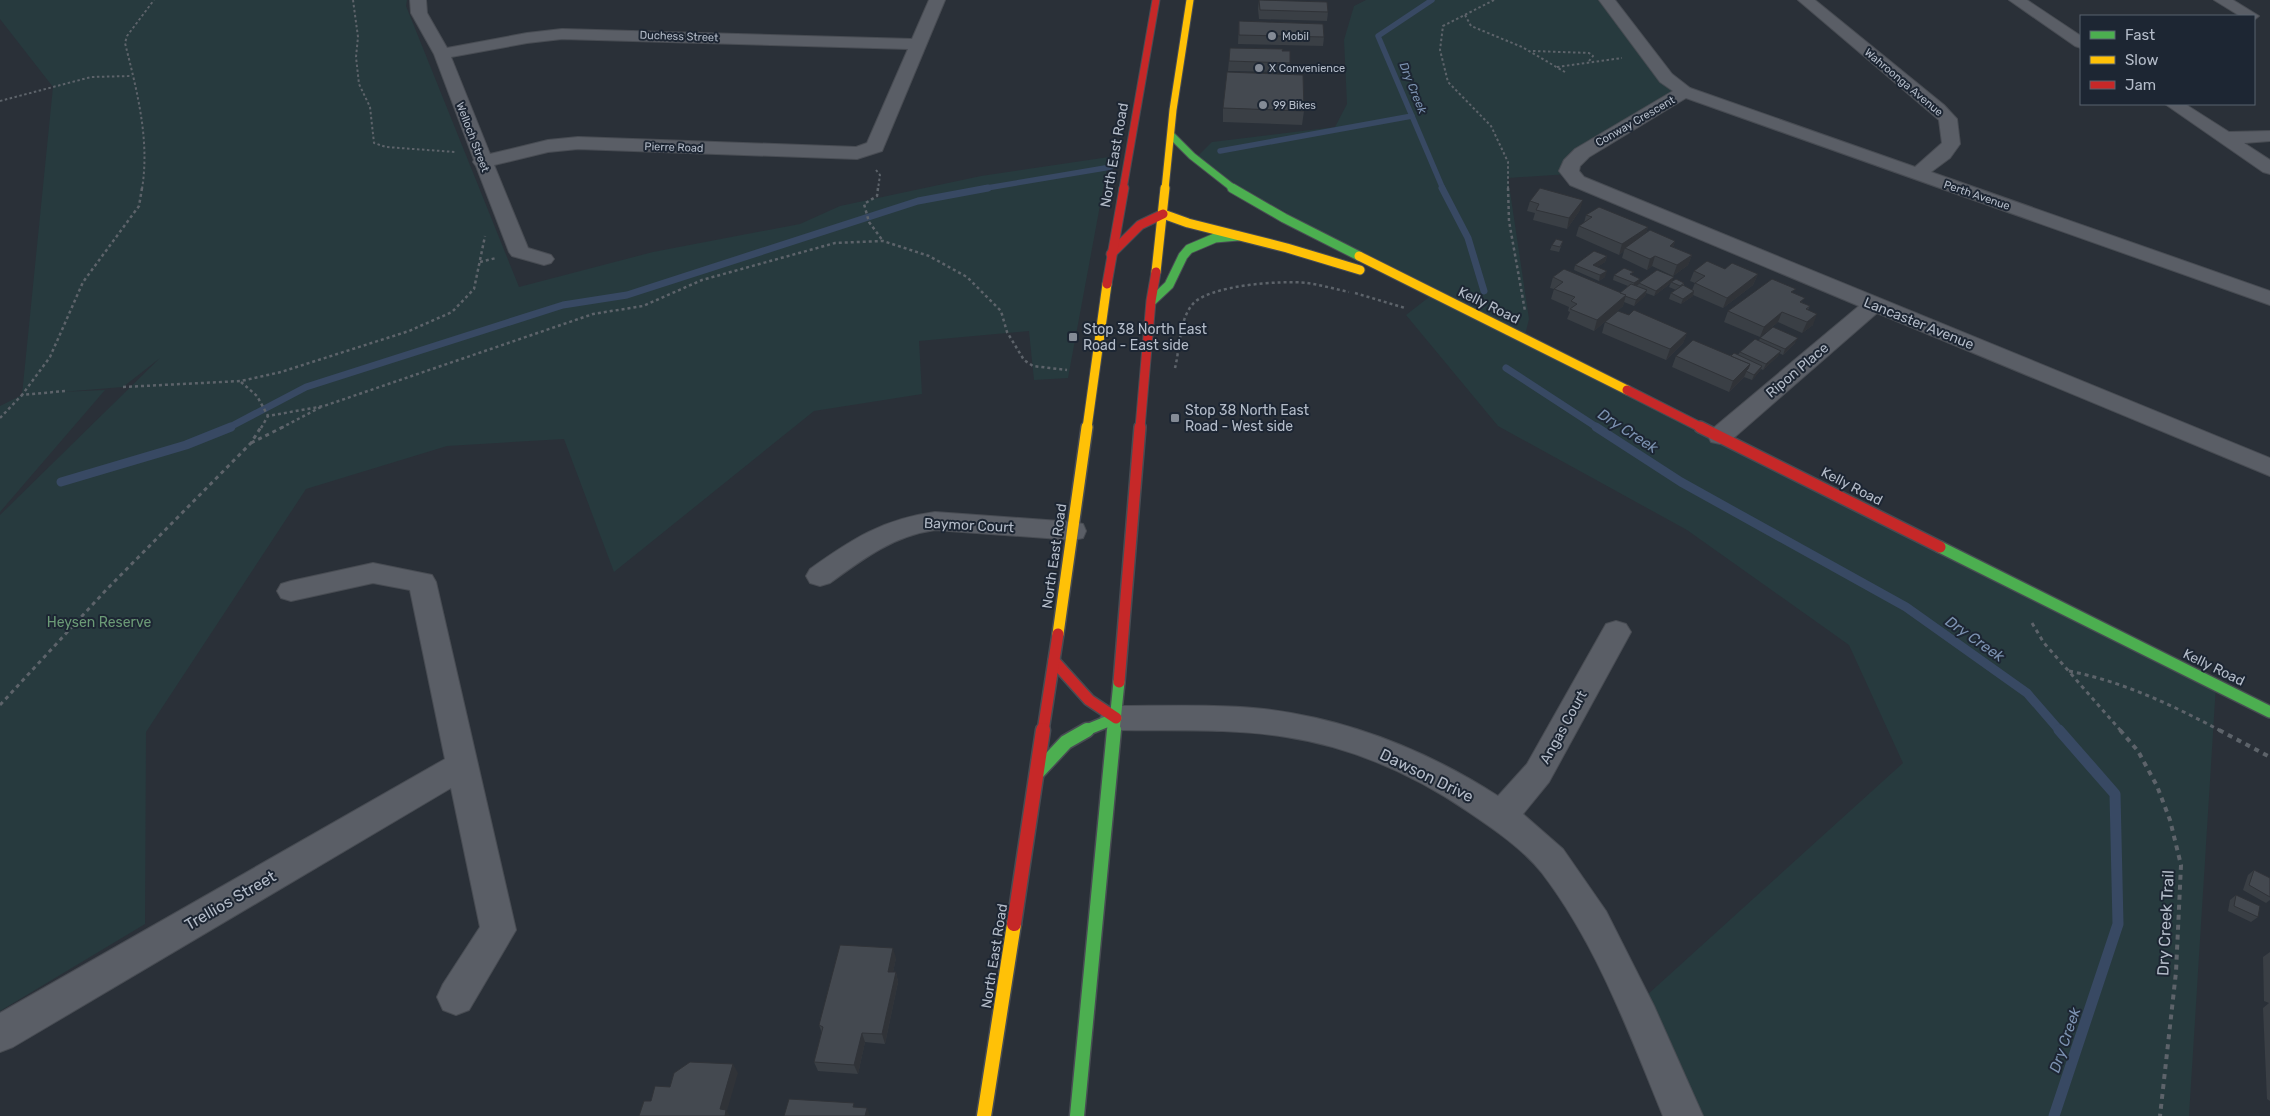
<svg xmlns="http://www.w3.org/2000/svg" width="2270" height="1116" viewBox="0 0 2270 1116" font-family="Rubik,sans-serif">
<rect width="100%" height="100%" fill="#2a3038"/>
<g fill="#273a3e">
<polygon points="0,0 407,0 406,6 519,287 653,252 800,224 840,206 981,176 1109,157 1068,378 1034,380 1029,331 919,341 922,394 814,411 614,572 564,439 447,446 306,489 146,732 145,924 0,1011 0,515 160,358 123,387 61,392 105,390 0,512 0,406 22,395 53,87 0,19"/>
<polygon points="1366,0 1607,0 1684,92 1590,147 1569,174 1508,178 1529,319 1524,339 2216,685 2189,1116 1680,1116 1635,1006 1903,763 1849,645 1687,530 1498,426 1406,315 1433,294 1193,161 1212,142 1335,127 1347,104 1344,40 1354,6"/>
</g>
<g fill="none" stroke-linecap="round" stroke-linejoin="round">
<g stroke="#384963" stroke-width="5.5">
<polyline points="1432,0 1378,36 1443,189"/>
<polyline points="1220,151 1412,116"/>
<polyline points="981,189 1111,167"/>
</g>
<g stroke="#384963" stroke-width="7">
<polyline points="1442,188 1468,238 1484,291"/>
<polyline points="1506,368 1598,428"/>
<polyline points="228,428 306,387 563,305 627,295 918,201 988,188"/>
</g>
<g stroke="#384963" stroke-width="9">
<polyline points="1596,427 1681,482 1906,607 2027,693 2060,731"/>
<polyline points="61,482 186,445 231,427"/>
</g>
<polyline stroke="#384963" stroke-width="11" points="2054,1116 2118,924 2115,794 2059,730"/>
<defs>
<g id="street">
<path d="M 410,0 L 426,0 L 427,13 L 447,48 L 527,33 L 562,29 L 912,39 L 929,0 L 945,0 L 882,151 L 857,159 L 578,149 L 548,152 L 494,165 L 528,248 L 551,255 L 554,259 L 551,263 L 544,265 L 512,256 L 509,252 L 476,166 L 473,162 L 474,160 L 434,54 L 411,13 ZM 562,39 L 908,49 L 867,143 L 856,147 L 578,137 L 548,140 L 490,154 L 451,57 L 527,43 Z"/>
<polygon points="1599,0 1615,0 1672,74 1690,88 1915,167 1942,143 1939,120 1798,0 1815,0 1944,105 1957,119 1960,144 1950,158 1931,172 2270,291 2270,305 1686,98 1589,157 1580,166 1579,171 1584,177 2270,458 2270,476 1877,313 1729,442 1720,444 1711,442 1708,436 1711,430 1859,306 1570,185 1559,171 1564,160 1575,149 1673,91 1660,82"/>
<polygon points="2009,0 2027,0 2081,36 2081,48 2075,46"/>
<polygon points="2214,0 2233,0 2259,16 2254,20 2254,16 2240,16"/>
<polygon points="2165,104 2185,104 2229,132 2270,131 2270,141 2244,143 2270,160 2270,174 2263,172"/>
<path d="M 935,512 L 1073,522 L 1083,524 L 1086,531 L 1083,538 L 1073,540 L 935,530 C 893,536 863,559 830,583 L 820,586 L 810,583 L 806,576 L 810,569 C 852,539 883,519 935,512 Z"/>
<polygon points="373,563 432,575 436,582 516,930 469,1010 456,1015 443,1010 437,997 443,984 480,927 451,788 13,1047 0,1052 0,1013 445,759 410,590 373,583 291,601 281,598 277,591 281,584 291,581"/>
<path d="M 1616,621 L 1626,624 L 1631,632 L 1549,782 L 1523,814 L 1563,849 L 1606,911 L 1654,1006 L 1703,1116 L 1663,1116 C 1629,1033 1597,945 1542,873 C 1523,849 1495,830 1470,813 C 1415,775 1352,747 1286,737 C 1230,728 1173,731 1116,730 L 1105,727 L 1100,718 L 1105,709 L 1116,706 C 1165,706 1215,704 1264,709 C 1348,719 1428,751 1498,796 L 1527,764 L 1606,624 Z"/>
</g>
<polyline id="fast-far3" points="1172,136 1192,156 1234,189"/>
<g id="fast-far2">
<polyline points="1232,188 1284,218 1359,256"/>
<polyline points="1152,301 1169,285 1183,256 1189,249 1215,238 1238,236"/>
</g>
<g id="fast-far1">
<polyline points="1940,547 2270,712"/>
<polyline points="1084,731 1116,718"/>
<polyline points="1114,731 1119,682"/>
</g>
<g id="fast">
<polyline points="1038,772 1066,742 1087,730"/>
<polyline points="1077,1116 1114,730"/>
</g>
<polyline id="slow-far3" points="1165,189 1173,110 1190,0"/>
<g id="slow-far2">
<polyline points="1163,214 1188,223 1287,248 1360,270"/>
<polyline points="1359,256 1627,390"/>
<polyline points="1156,272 1165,188"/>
<polyline points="1087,428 1107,284"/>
</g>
<polyline id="slow-far1" points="1058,634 1087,427"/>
<polyline id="slow" points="984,1116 1014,924"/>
<polyline id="jam-far3" points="1123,189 1156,0"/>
<g id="jam-far2">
<polyline points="1111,254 1140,225 1163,214"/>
<polyline points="1107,284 1124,188"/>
<polyline points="1627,390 1702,428"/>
<polyline points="1140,428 1151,301 1156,272"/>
</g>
<g id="jam-far1">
<polyline points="1700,427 1940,547"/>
<polyline points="1054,661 1089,700 1116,718"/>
<polyline points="1119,682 1140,427"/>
<polyline points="1043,731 1058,634"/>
</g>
<polyline id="jam" points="1014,924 1043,730"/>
</defs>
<use href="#street" stroke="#484c53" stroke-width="2"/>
<use href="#fast-far3" stroke="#484c53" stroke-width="9"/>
<use href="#fast-far2" stroke="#484c53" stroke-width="11"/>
<use href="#fast-far1" stroke="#484c53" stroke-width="14"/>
<use href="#fast" stroke="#484c53" stroke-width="17"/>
<use href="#slow-far3" stroke="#484c53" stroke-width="9"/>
<use href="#slow-far2" stroke="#484c53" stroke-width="11"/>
<use href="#slow-far1" stroke="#484c53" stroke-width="14"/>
<use href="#slow" stroke="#484c53" stroke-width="17"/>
<use href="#jam-far3" stroke="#484c53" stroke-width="9"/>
<use href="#jam-far2" stroke="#484c53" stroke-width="11"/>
<use href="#jam-far1" stroke="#484c53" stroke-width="14"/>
<use href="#jam" stroke="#484c53" stroke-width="17"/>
<g stroke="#5d636a" stroke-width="2" stroke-dasharray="2.5 2.5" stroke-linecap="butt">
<polyline points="353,0 358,37 356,57 359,84 370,107 374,143 386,147 455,152"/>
<polyline points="1494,0 1443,26 1440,50 1448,82 1491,126 1508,162 1508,189"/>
<polyline points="1465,15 1471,26 1522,47 1565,72"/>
<polyline points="1533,51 1589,53 1593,56 1589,61"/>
<polyline points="1557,67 1622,58"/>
<polyline points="0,101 91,77 132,76"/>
<polyline points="876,170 880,175 878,189"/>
<path d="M 142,189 C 150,140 137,91 125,43 L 127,36 L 154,0"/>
</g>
<g stroke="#5d636a" stroke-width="2.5" stroke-dasharray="3 3" stroke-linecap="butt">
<polyline points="878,188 877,196 864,204 869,222 883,241"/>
<polyline points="1508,188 1509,221 1525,311"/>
<polyline points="480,262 496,258"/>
<polyline points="1355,293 1405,308"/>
<path d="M 1175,368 C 1180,348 1179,321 1192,305 C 1207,285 1283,280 1307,283 C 1321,285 1335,289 1349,292"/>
<polyline points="241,382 257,396 268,416"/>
<polyline points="123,387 241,381 281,372 409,331 452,312 474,289 485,236"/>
<polyline points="65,391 22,395 50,357 83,282 139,206 142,188"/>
<polyline points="0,418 22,395"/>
<polyline points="261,428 268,416 324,406 593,314 643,306 702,280 835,243 883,241 929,256 967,277 1001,311 1007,332 1024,360 1033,366 1067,370"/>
<polyline points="281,428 321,407"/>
</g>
<g stroke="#5d636a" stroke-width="3" stroke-dasharray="4 4" stroke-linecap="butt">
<polyline points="251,443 283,427"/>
<polyline points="2032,623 2044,643 2121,731"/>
<path d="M 2069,671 C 2124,682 2172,705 2221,731"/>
<polyline points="0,705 107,589 251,443 261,427"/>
</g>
<g stroke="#5d636a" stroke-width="4" stroke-dasharray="5 5" stroke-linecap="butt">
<polyline points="2120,730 2138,751 2157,786 2170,820 2181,865 2176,972 2160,1116"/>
<polyline points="2219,730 2270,757"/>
</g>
<use href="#street" fill="#5a5e66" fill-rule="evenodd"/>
<use href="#fast-far3" stroke="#4caf50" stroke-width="7"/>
<use href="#fast-far2" stroke="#4caf50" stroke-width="9"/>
<use href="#fast-far1" stroke="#4caf50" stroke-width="11"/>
<use href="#fast" stroke="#4caf50" stroke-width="14"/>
<use href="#slow-far3" stroke="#ffc107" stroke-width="7"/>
<use href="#slow-far2" stroke="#ffc107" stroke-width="9"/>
<use href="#slow-far1" stroke="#ffc107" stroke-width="11"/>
<use href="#slow" stroke="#ffc107" stroke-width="14"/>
<use href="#jam-far3" stroke="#c62828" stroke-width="7"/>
<use href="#jam-far2" stroke="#c62828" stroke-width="9"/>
<use href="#jam-far1" stroke="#c62828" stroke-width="11"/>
<use href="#jam" stroke="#c62828" stroke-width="14"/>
</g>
<g fill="#3a3f45">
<polygon points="1259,0 1328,12 1327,21 1259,19 1258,9"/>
<polygon points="1239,21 1324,37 1323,46 1238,44"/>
<polygon points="1230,48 1290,63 1289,72 1228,71"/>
<polygon points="1223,108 1304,111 1302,125 1223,122"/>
<polygon points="1530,201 1580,210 1567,229 1533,220 1535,213 1527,211"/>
<polygon points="1586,215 1648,227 1646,233 1675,241 1673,247 1692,255 1688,265 1673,276 1652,266 1647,270 1622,258 1624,251 1619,255 1576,236 1579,226 1584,223"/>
<polygon points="1563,241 1559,252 1550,250 1552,245"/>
<polygon points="1607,256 1605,262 1597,267 1605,277 1599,281 1574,270 1575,265"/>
<polygon points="1725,269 1758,274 1753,285 1723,308 1693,295 1693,296 1681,304 1669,299 1671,293 1676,290 1669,287 1671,283 1654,296 1646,293 1645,296 1634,306 1624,302 1623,306 1594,331 1567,319 1570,312 1568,311 1569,307 1551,299 1554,289 1550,288 1553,277 1620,293 1628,286 1613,280 1614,275 1633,276 1639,283 1672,281 1684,283 1684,286 1692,290 1695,283 1690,281 1694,271"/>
<polygon points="1793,293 1803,303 1810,306 1808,310 1813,325 1802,333 1778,322 1760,337 1724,322 1728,311"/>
<polygon points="1605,322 1687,333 1683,343 1666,360 1602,333"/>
<polygon points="1760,338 1795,343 1783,355 1779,353 1778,356 1763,370 1761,369 1760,371 1752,380 1744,377 1729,392 1672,367 1676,356 1738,355 1740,352 1759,341"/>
<polygon points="2254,870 2270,878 2270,900 2266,903 2243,890 2248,875"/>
<polygon points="2236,895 2258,917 2251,922 2228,911 2230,900"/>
<polygon points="2270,952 2270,1101 2267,1099 2263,1008 2269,1003 2264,1001 2263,957"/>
<polygon points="896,958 893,972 896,972 898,982 885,1044 865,1042 858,1074 818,1071 814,1062 822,1033 819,1025"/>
</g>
<g fill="#303338">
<polygon points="1583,200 1580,210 1567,229 1569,218"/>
<polygon points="1648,227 1645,237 1625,248 1624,251 1619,255 1622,244"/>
<polygon points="1675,241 1672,251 1670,246"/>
<polygon points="1692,255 1688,265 1673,276 1677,265"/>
<polygon points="1607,256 1605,262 1592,271 1593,265"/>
<polygon points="1655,256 1652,266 1647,270 1650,259"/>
<polygon points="1607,271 1605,277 1599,281 1600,275"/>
<polygon points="1758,274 1753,285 1723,308 1727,298"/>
<polygon points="1674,277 1672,282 1671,282 1671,283 1654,296 1656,291"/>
<polygon points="1640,279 1639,284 1633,289 1634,283"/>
<polygon points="1647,290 1645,296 1634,306 1636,300"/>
<polygon points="1694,291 1693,296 1681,304 1683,299"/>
<polygon points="1626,295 1623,306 1594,331 1597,320"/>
<polygon points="1782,312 1778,322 1760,337 1764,327"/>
<polygon points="1817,314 1813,325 1802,333 1807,322"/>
<polygon points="1687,333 1683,343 1666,360 1670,349"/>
<polygon points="1798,338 1795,343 1783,355 1785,349"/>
<polygon points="1781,351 1778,356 1763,370 1766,364"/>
<polygon points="1750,364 1744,377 1729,392 1733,381"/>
<polygon points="1762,366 1760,371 1752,380 1754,375"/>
<polygon points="893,948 896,958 891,982 888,972"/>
<polygon points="896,972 898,982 885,1044 882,1034"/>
<polygon points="862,1033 865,1042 858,1074 854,1065"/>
<polygon points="733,1064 738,1073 727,1111 730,1116 724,1116 720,1109"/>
<polygon points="867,1108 870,1116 865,1116"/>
</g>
<g fill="#444950" stroke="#303338">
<polygon points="1259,0 1327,2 1328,12 1260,10"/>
<polygon points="1239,21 1323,24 1324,37 1239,35"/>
<polygon points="1230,48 1283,49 1282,51 1290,51 1290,63 1229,61"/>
<polygon points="1227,72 1303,75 1304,111 1223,108"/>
<polygon points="1540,188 1583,200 1569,218 1536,210 1539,204 1530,201"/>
<polygon points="1599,207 1648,227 1622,244 1579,226 1592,217 1586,215"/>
<polygon points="1650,230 1675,241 1670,246 1692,255 1677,265 1655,256 1650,259 1625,248"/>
<polygon points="1556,239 1563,241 1560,247 1552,245"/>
<polygon points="1594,251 1607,256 1593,265 1607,271 1600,275 1575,265"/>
<polygon points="1707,261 1725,269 1732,263 1758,274 1727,298 1695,283 1705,276 1694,271"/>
<polygon points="1624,268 1634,272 1630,274 1640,279 1634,283 1614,275"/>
<polygon points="1564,269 1626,295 1597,320 1570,309 1577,304 1571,301 1575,297 1554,289 1563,282 1553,277"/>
<polygon points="1657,270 1674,277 1656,291 1639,283"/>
<polygon points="1676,279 1684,283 1680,286 1671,282"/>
<polygon points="1772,279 1796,289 1791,292 1805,298 1800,302 1810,306 1806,309 1817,314 1807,322 1782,312 1764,327 1728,311"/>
<polygon points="1631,284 1647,290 1636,300 1625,296 1626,295 1620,293"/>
<polygon points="1683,285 1694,291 1683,299 1671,293"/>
<polygon points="1634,310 1687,333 1670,349 1605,322 1618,311 1629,315"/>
<polygon points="1773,327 1798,338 1785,349 1760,338"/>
<polygon points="1755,339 1781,351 1766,364 1740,352"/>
<polygon points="1693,340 1750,364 1733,381 1676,356"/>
<polygon points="1734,353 1762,366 1754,375 1746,371 1748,369 1750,364 1731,356"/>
<polygon points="2254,870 2270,878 2270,897 2249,885"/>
<polygon points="2236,895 2260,906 2258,917 2234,906"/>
<polygon points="840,945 893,948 888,972 896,972 882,1034 862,1033 854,1065 814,1062 823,1027 819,1025"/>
<polygon points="690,1062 733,1064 720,1109 726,1110 725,1116 639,1116 644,1101 651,1101 655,1086 670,1087 674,1073"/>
<polygon points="789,1099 854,1103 853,1107 867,1108 865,1116 784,1116"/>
</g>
<g fill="#848b96" stroke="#1d2633" stroke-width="2">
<circle cx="1272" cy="36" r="5"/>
<circle cx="1259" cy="68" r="5"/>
<circle cx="1263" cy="105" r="5"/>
<rect x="1068" y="332" width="10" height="10" rx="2.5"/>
<rect x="1170" y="413" width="10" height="10" rx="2.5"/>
</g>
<g text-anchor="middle" stroke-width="4" stroke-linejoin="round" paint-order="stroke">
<g font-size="11" fill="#b4bcc9" stroke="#1d2633">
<text transform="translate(679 36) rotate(2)" y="4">Duchess Street</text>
<text transform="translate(1904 82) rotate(40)" y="4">Wahroonga Avenue</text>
<text transform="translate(1635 121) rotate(-30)" y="4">Conway Crescent</text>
<text transform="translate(473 137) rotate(69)" y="4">Welloch Street</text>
<text transform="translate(674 147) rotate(2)" y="4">Pierre Road</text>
<text transform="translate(1977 195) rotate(19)" y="4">Perth Avenue</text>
</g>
<g font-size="11" fill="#b4bcc9" stroke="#1d2633" text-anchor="start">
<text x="1282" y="40">Mobil</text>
<text x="1269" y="72">X Convenience</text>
<text x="1273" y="109">99 Bikes</text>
</g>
<g font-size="12" font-style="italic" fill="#7c92b1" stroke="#1d2633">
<text transform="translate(1413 88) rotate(68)" y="4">Dry Creek</text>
</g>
<g font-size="14" fill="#b4bcc9" stroke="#1d2633">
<text transform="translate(1114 155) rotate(-80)" y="5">North East Road</text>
<text transform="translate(1489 305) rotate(26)" y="5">Kelly Road</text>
<text transform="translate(1919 323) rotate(22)" y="5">Lancaster Avenue</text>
<text transform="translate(1797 370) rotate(-40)" y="5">Ripon Place</text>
<text transform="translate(1852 486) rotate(27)" y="5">Kelly Road</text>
<text transform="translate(969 525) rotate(3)" y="5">Baymor Court</text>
<text transform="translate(1054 556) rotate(-82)" y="5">North East Road</text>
<text transform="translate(2214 667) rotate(26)" y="5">Kelly Road</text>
<text transform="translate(1563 727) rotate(-61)" y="5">Angas Court</text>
<text transform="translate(994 956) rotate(-81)" y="5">North East Road</text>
</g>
<g font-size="14" fill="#b4bcc9" stroke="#1d2633" text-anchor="start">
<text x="1083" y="334">Stop 38 North East<tspan x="1083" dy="16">Road - East side</tspan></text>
<text x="1185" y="415">Stop 38 North East<tspan x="1185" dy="16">Road - West side</tspan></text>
</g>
<g font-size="14" fill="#6b9a76" stroke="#1d2633">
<text x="99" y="627">Heysen Reserve</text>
</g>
<g font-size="15" font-style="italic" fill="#7c92b1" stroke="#1d2633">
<text transform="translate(1628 431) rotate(33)" y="5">Dry Creek</text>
<text transform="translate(1975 639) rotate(35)" y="5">Dry Creek</text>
<text transform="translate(2065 1040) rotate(-71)" y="5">Dry Creek</text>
</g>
<g font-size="16" fill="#b4bcc9" stroke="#1d2633">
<text transform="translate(1427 775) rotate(26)" y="6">Dawson Drive</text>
<text transform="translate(230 900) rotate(-30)" y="6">Trellios Street</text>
<text transform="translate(2165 923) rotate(-87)" y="6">Dry Creek Trail</text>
</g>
</g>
<rect x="2080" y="15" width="175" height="90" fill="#1d2633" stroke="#59626f"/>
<rect x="2090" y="31" width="25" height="8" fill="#4caf50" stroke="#59626f"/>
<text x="2125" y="40" font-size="15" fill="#b4bcc9">Fast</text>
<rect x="2090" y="56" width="25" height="8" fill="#ffc107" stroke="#59626f"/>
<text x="2125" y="65" font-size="15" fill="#b4bcc9">Slow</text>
<rect x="2090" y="81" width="25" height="8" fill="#c62828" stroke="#59626f"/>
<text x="2125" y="90" font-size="15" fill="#b4bcc9">Jam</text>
</svg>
